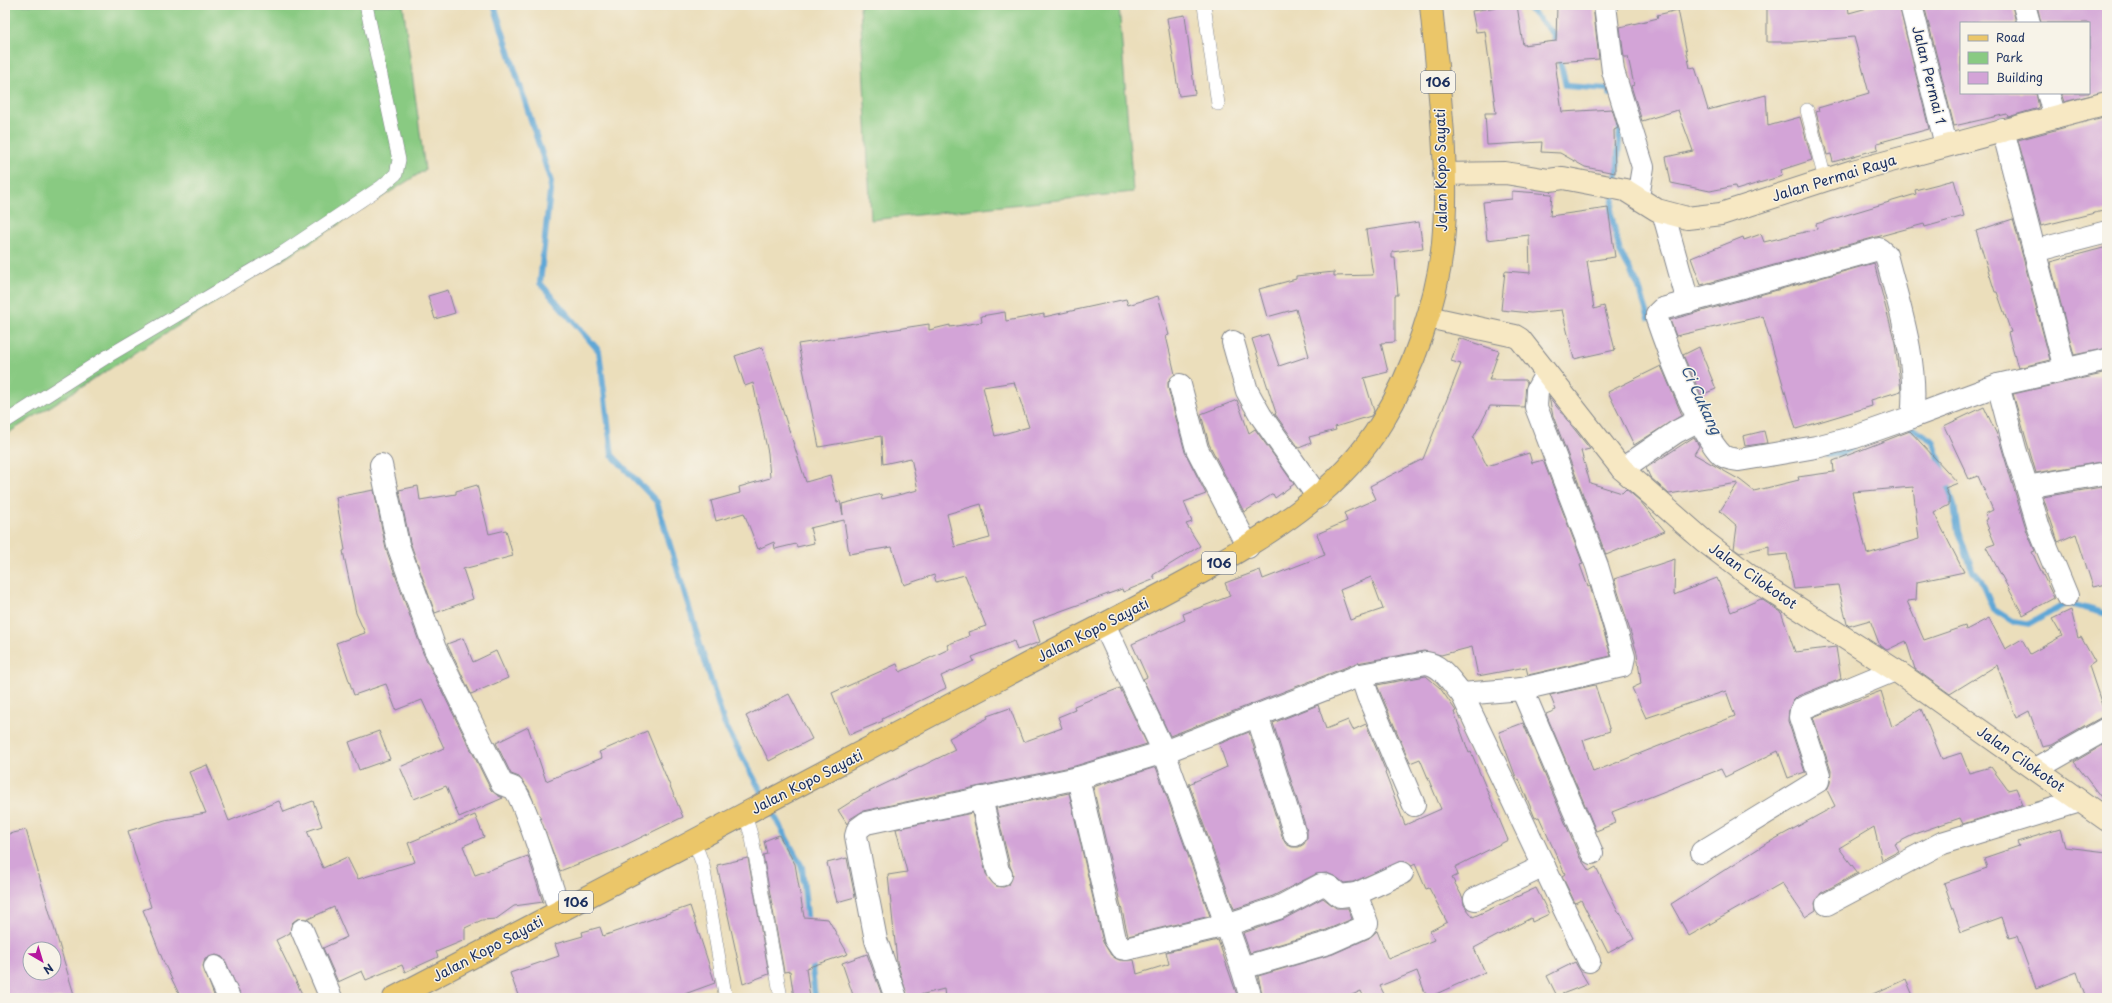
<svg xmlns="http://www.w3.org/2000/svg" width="2112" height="1003" viewBox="0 0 2112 1003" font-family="'Playpen Sans',sans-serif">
<rect width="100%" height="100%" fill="#f7f3e8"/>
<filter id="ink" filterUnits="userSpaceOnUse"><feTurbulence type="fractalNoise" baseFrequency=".025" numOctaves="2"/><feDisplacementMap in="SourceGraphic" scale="8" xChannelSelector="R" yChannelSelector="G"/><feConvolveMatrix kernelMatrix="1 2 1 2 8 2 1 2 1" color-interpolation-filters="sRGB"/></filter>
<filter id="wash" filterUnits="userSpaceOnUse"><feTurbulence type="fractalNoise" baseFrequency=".012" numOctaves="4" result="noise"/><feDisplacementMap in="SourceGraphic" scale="16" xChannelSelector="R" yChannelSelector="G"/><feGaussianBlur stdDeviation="0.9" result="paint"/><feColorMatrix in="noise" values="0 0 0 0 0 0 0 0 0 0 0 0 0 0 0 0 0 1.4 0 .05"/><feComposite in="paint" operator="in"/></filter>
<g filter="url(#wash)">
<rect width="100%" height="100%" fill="#ebdebb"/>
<g fill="#89ca82" stroke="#527c70">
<polygon points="5,5 403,5 425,170 5,435"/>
<polygon points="860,5 1119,5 1133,192 871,220"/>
</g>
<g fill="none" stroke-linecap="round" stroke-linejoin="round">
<g stroke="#60a7d6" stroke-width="6">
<polyline points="494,5 551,182 540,283 599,351 612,455 657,502 724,723 802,867 808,925"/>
<polyline points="1525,5 1553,33 1566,86 1608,89 1610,94"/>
<polyline points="1620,127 1617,173 1611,214 1620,252 1638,285 1649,318"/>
<polyline points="1908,425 1934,442 1954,505 1958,532 1973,571 1980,579 1993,609 2012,621 2030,624 2067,603 2107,614"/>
<polyline points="1828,454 1842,453 1852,448"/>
<polyline points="811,958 815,998"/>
</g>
</g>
<g id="blocks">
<g fill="#d3a4d7" fill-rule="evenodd">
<polygon points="1509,5 1517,5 1523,45 1556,41 1557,5 1593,5 1599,59 1555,62 1562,112 1612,109 1618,128 1614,130 1615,173 1585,167 1560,153 1541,152 1542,142 1487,145 1485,113 1496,113 1485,31 1476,32 1472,11"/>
<polygon points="1767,5 1848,5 1849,13 1878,5 1899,5 1929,129 1877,143 1878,149 1833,162 1831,154 1827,155 1816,112 1819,111 1818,108 1869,93 1854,37 1796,42 1767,42"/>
<polygon points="1924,5 2012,5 2016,23 1961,23 1961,93 2036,93 2039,108 2008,117 2007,114 1954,126"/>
<polygon points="2037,5 2107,5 2107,91 2064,102 2061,93 2089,93 2089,23 2041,23"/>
<polygon points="1678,10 1690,68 1695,67 1708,110 1766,95 1768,126 1800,117 1812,160 1781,170 1782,176 1736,190 1735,186 1710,191 1671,183 1666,157 1693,151 1678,110 1642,121 1631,86 1634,85 1628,57 1624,57 1620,27 1658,18 1657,15"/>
<polygon points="1185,15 1195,94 1179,96 1167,18"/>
<polygon points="2107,116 2107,210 2041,226 2018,140"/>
<polygon points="1954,180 1964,216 1925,227 1924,224 1701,285 1691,258 1743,237 1744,240 1761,234 1764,242 1817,229 1816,224 1916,194 1915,190"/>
<polygon points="1512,191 1552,194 1550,216 1608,208 1615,257 1587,261 1594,309 1604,306 1615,350 1574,359 1562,310 1531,313 1501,310 1505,271 1530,273 1529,235 1487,240 1483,202 1512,199"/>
<polygon points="2013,219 2050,360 2018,368 2008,333 2011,332 1997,292 1995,292 1976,231"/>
<polygon points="1419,222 1423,248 1392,252 1392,258 1395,258 1398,295 1395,295 1395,342 1381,343 1388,372 1364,378 1374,411 1371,416 1335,427 1336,430 1309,437 1311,443 1299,448 1275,414 1276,413 1252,339 1268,334 1279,366 1309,356 1296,309 1267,317 1259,289 1296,279 1296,276 1334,272 1334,276 1373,275 1366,230"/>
<polygon points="2107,247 2107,348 2074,355 2050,262"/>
<polygon points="1874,263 1895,343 1901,391 1871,400 1872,406 1796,429 1763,316 1676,336 1670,320"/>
<polygon points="448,290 455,313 435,319 428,296"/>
<path d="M 1158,296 L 1169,335 L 1166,336 L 1175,374 L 1168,381 L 1168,388 L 1185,452 L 1206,494 L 1184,502 L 1192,522 L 1186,524 L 1200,546 L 1153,575 L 1155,579 L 1123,592 L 1122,589 L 1033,621 L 1040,642 L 1017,650 L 1014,641 L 972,657 L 974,661 L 941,676 L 946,688 L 882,719 L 883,721 L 849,735 L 832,693 L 897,664 L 900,672 L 949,649 L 947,645 L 969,636 L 968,632 L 986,626 L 965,575 L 936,582 L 934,575 L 904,585 L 892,547 L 849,554 L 844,520 L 810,528 L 814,543 L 797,547 L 796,544 L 775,549 L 774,542 L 758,549 L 744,513 L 716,521 L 711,501 L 740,493 L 739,487 L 770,478 L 768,453 L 753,383 L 745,386 L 735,356 L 762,347 L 806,482 L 830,475 L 837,502 L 840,501 L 843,515 L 842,504 L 881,494 L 882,499 L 918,490 L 911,458 L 883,464 L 881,436 L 819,447 L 798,344 L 929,324 L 929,330 L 950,325 L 950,327 L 982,322 L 981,316 L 1005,312 L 1006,321 L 1044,314 L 1044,317 L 1126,299 L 1128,305 ZM 1014,382 L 1029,427 L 995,436 L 983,387 ZM 981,504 L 990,538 L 955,547 L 947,514 Z"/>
<path d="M 1459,338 L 1499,351 L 1489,380 L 1525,380 L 1527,383 L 1524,407 L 1490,406 L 1473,438 L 1487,466 L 1529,453 L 1532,463 L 1543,460 L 1583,564 L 1580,565 L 1588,587 L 1590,586 L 1611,656 L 1528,675 L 1526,667 L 1478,676 L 1472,647 L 1441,655 L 1424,651 L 1357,663 L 1170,736 L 1143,679 L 1147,677 L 1132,644 L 1185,620 L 1183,614 L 1230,596 L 1225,583 L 1260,570 L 1263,579 L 1325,555 L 1317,534 L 1347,521 L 1344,513 L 1376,499 L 1370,486 L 1423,459 L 1461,364 L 1451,361 ZM 1371,577 L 1383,609 L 1350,620 L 1340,590 Z"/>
<polygon points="1699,347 1716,389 1701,395 1683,355"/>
<polygon points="1661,366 1682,415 1634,445 1608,392"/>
<polygon points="2107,373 2107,461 2036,473 2013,394"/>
<polygon points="1549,397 1590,449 1581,451 1590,483 1622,493 1626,489 1640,501 1665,531 1606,555 1553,416"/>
<polygon points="1237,400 1249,433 1255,429 1294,484 1275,498 1273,494 1244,512 1209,444 1201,414"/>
<polygon points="1984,407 1999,439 2027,532 2035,551 2032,552 2054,598 2023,615 1986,547 1995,544 1985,520 1988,519 1985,514 1993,510 1978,476 1969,479 1944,426"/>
<polygon points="1764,431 1767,443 1745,446 1743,436"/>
<path d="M 1910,431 L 1958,483 L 1945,488 L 1949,497 L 1949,505 L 1934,513 L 1964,572 L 1917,582 L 1916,600 L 1907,601 L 1924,640 L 1965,626 L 1966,630 L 1989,618 L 2005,649 L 2022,639 L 2030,654 L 2062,636 L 2052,619 L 2071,610 L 2078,638 L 2081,637 L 2095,662 L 2089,666 L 2106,717 L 2100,718 L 2052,745 L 2042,747 L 2029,711 L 2016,718 L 1997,665 L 1950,694 L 1915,669 L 1906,641 L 1887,650 L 1880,646 L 1870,620 L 1849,626 L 1847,624 L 1838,585 L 1794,589 L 1787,554 L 1769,556 L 1769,546 L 1740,553 L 1734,549 L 1737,526 L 1720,511 L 1738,483 L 1669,494 L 1650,477 L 1646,468 L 1694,437 L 1699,446 L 1694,454 L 1740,480 L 1754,491 L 1799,480 L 1798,477 L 1834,472 L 1833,461 ZM 1913,487 L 1919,539 L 1867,554 L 1852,492 Z"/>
<polygon points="477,485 489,534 506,530 513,556 463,569 473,599 435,613 410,542 399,490 418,486 420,500 456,494 456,491"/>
<polygon points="2107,486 2107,584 2093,587 2076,534 2058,542 2043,497"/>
<polygon points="374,490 386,549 423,653 491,790 497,795 503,798 459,817 446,786 414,799 400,767 444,748 422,700 396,710 386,684 354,695 336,643 365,633 356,613 343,551 345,550 336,497"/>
<polygon points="1675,559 1674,595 1717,578 1731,612 1761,599 1781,612 1795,652 1836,647 1841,679 1798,696 1793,701 1789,709 1788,721 1805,772 1788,778 1778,751 1725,777 1721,769 1612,812 1616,823 1596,831 1546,714 1556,710 1550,695 1595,685 1610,731 1583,740 1593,772 1735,716 1726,691 1646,718 1632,688 1641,684 1637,653 1614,579"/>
<polygon points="463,638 473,662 496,651 508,678 471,694 447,644"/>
<polygon points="1426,676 1440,688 1456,711 1454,712 1469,753 1471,752 1508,840 1455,867 1458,875 1452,878 1463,898 1464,905 1473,917 1536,888 1549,914 1532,922 1531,918 1474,948 1485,972 1427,998 1417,971 1380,986 1386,998 1364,998 1361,991 1345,998 1263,998 1258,976 1333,954 1369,938 1377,931 1388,959 1434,940 1430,931 1447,922 1429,888 1426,889 1415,864 1412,866 1403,861 1353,882 1344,883 1336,877 1327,873 1316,874 1273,896 1234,909 1189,784 1227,767 1219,744 1249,732 1283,839 1286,844 1292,847 1299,847 1304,844 1307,838 1307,831 1273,723 1318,705 1326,729 1348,720 1353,730 1366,724 1386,772 1385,773 1405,825 1441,809 1420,759 1410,763 1377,685"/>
<polygon points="1120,688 1147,744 1075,766 863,811 850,819 847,824 838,810 860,796 955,750 949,738 988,718 987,716 1010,708 1023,742 1062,728 1058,717 1075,710 1074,706"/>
<polygon points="1881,691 1892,727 1921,709 1942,759 1961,753 1969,773 1991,767 2008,790 2016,788 2023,805 1963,824 1960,818 1917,833 1895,844 1899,851 1882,860 1874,827 1839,848 1858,873 1821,893 1815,903 1816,910 1805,917 1782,883 1689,936 1671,904 1764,845 1835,806 1827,790 1830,783 1831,771 1813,717"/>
<polygon points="789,694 812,739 769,761 746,716"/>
<polygon points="1523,723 1580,858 1589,871 1596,867 1619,913 1620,912 1634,939 1608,953 1581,900 1575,903 1562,876 1565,874 1539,817 1535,818 1519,779 1517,780 1499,732"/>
<polygon points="528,727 546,781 602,758 599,752 647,731 683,817 619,848 560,871 529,790 519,777 511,774 496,743"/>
<polygon points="379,731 390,759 359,770 349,742"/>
<polygon points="2103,745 2107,751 2107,805 2074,762"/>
<polygon points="207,765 229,821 279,801 284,812 313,801 322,826 307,831 323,868 347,857 358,879 415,862 408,843 475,815 484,837 463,846 475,875 528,856 543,902 514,906 496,919 482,920 465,928 465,940 436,952 438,957 405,972 402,965 366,980 362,971 338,982 323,948 347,937 334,907 308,919 297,919 292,923 290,933 276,940 304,998 241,998 226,962 222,957 216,955 205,959 203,966 215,998 181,998 164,963 143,910 151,907 128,831 165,820 206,813 189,772"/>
<polygon points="1156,767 1210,916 1128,936 1093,787"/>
<polygon points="1069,793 1103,942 1111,955 1119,960 1134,960 1137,974 1169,964 1166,952 1218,940 1238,998 945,998 944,989 908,998 897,962 888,875 907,872 896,829 972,813 986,874 996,886 1003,887 1009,885 1013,874 1010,866 996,808"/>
<polygon points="2060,829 2065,847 2107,852 2107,998 2086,998 2077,972 2036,988 2017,936 2009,938 2002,917 1961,932 1944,883 1987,868 1984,858 2019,846 2017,842"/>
<path d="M 26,830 L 51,917 L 75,998 L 5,998 L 5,835 ZM 30,949 L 54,949 L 54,973 L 30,973 Z"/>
<polygon points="779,835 795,864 804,917 828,919 848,954 806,968 810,998 794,998 790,971 784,972 763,855 767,854 764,841"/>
<polygon points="748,858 769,974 743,984 717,865"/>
<polygon points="847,858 855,897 837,902 827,863"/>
<polygon points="1323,898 1336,908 1348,908 1352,919 1324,931 1250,953 1243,933 1284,919"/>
<polygon points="690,906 715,983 682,995 683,998 519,998 510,973 559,956 555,944 583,936 582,932 600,927 603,936"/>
<polygon points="867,954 883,998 854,998 842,963"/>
<polygon points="1575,962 1588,984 1557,996 1547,976"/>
<polygon points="1906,979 1914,998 1864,998"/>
</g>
</g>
</g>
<g filter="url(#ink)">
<use href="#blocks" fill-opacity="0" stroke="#83868c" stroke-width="1"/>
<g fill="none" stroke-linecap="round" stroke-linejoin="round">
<defs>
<g id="lane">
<polyline points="1204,5 1218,104"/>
<polyline points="1807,110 1825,179"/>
<polyline points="5,422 108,356 282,253 381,187 396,174 399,160 366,5"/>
<polyline points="745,815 752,838 781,998"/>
<polyline points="694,841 703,865 725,994"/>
</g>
<g id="street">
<polyline points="1605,5 1613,71 1643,167 1638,197"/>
<polyline points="1911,5 1946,145"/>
<polyline points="2024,5 2029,23"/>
<polyline points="2048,93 2055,117"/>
<polyline points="2003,130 2065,369"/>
<polyline points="1663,212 1688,302"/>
<path d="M 1879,249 L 1886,255 C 1899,306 1919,364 1912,417 L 1855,437 L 1816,447 L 1739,460 C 1732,459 1727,459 1722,455 C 1714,448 1709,438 1704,429 C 1685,394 1670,357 1657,319 L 1657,314 L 1662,309 Z"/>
<polyline points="2034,251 2107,232"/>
<polyline points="1233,342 1247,391 1261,416 1318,497"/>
<polyline points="1180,385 1197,449 1248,547"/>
<polyline points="1998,385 2015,449 2027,487 2107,473"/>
<polyline points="1912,417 1998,385 2107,360"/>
<path d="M 381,465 L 398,545 L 435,649 L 502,784 C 506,786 510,786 513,788 C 524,797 553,892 560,911"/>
<polyline points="1622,469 1676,432 1699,420"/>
<polyline points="2027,487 2039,528 2067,596"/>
<polyline points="1104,624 1164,752 1242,968 1251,998"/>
<polyline points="1361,675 1368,696 1414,805"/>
<polyline points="1522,689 1592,853"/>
<polyline points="1462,694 1589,961"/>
<polyline points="1257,715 1295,835"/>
<polyline points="2036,769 2106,729"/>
<path d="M 1078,778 L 1115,939 L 1121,948 L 1126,949 L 1226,925 L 1278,908 L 1321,885 C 1331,885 1332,890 1340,896 L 1356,894 L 1402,873"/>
<polyline points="981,798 998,871 1001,875"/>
<polyline points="1702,852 1818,781 1819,775 1800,717 1801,711 1803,708 1895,670"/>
<polyline points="1475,899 1544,866"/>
<polyline points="1827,904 1942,843 2080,801"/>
<polyline points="302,930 331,998"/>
<polyline points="215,967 229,998"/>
<polyline points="1242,968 1328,943 1364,927 1367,923 1356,894"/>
<path d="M 896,998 L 876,940 L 856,836 L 858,829 L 866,823 L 1078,778 L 1164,752 L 1361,675 L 1426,663 C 1442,665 1451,682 1462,694 L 1522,689 L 1622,666 L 1624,657 L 1597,566 L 1536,407 L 1537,390 L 1546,374"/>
</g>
<g id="secondary">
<polyline points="1444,174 1505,173 1549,180 1563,178 1625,190 1657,210 1687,218 1721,214 1853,171 2107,103"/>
<polyline points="1428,317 1515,336 1520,339 1622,469 1704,541 1759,583 1895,670 2107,820"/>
</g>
<path id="primary" d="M 394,998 C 598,891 802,785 1005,676 C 1068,642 1132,611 1195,576 C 1266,536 1339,494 1382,422 C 1413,371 1437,302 1443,243 C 1450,164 1438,83 1431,5"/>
</defs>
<use href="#lane" stroke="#83868c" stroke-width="14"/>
<use href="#street" stroke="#83868c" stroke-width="24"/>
<use href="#secondary" stroke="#83868c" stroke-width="24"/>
<use href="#primary" stroke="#83868c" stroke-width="24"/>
<use href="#lane" stroke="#fff" stroke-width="13"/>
<use href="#street" stroke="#fff" stroke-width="22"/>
<use href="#secondary" stroke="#f7e8c3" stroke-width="22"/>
<use href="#primary" stroke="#ebc669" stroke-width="22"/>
</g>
</g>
<g text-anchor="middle" stroke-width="3" stroke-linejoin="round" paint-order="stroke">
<g fill="#f7f3e8" stroke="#5d6a87" stroke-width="1">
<rect x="1421" y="71" width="34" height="22" rx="3"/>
<rect x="1202" y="552" width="34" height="22" rx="3"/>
<rect x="559" y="891" width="34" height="22" rx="3"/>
</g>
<g font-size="13" font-weight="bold" fill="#1b2f5e">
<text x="1438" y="87">106</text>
<text x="1219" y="568">106</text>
<text x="576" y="907">106</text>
</g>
<g font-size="14" fill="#1b2f5e" stroke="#f7f3e8">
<text transform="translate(1929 75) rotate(76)" y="5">Jalan Permai 1</text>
<text transform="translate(1441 170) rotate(-91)" y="5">Jalan Kopo Sayati</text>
<text transform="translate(1834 178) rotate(-17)" y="5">Jalan Permai Raya</text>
<text transform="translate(1753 576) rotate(35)" y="5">Jalan Cilokotot</text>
<text transform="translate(1093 630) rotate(-27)" y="5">Jalan Kopo Sayati</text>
<text transform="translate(2021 759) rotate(35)" y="5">Jalan Cilokotot</text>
<text transform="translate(807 782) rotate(-27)" y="5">Jalan Kopo Sayati</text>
<text transform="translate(488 949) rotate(-28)" y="5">Jalan Kopo Sayati</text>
</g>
<g font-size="15" font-style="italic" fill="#305382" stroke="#f7f3e8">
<text transform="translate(1701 400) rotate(65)" y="5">Ci Cukang</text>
</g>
</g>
<rect width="2112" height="1003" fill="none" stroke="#f7f3e8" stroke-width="20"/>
<rect x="1960" y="22" width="130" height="72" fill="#f7f3e8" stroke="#9fa5b1"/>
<rect x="1968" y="35" width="20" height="6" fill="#ebc669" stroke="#9fa5b1"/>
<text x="1996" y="42" font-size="12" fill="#1b2f5e">Road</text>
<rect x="1968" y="52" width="20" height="12" fill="#89ca82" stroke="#9fa5b1"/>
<text x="1996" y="62" font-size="12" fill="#1b2f5e">Park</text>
<rect x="1968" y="72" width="20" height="12" fill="#d3a4d7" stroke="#9fa5b1"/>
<text x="1996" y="82" font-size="12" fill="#1b2f5e">Building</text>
<g transform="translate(42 961) rotate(142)"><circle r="19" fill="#f7f3e8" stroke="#9fa5b1"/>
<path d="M0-3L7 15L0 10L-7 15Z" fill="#b5179e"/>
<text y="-6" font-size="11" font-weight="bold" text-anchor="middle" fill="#1b2f5e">N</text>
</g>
</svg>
